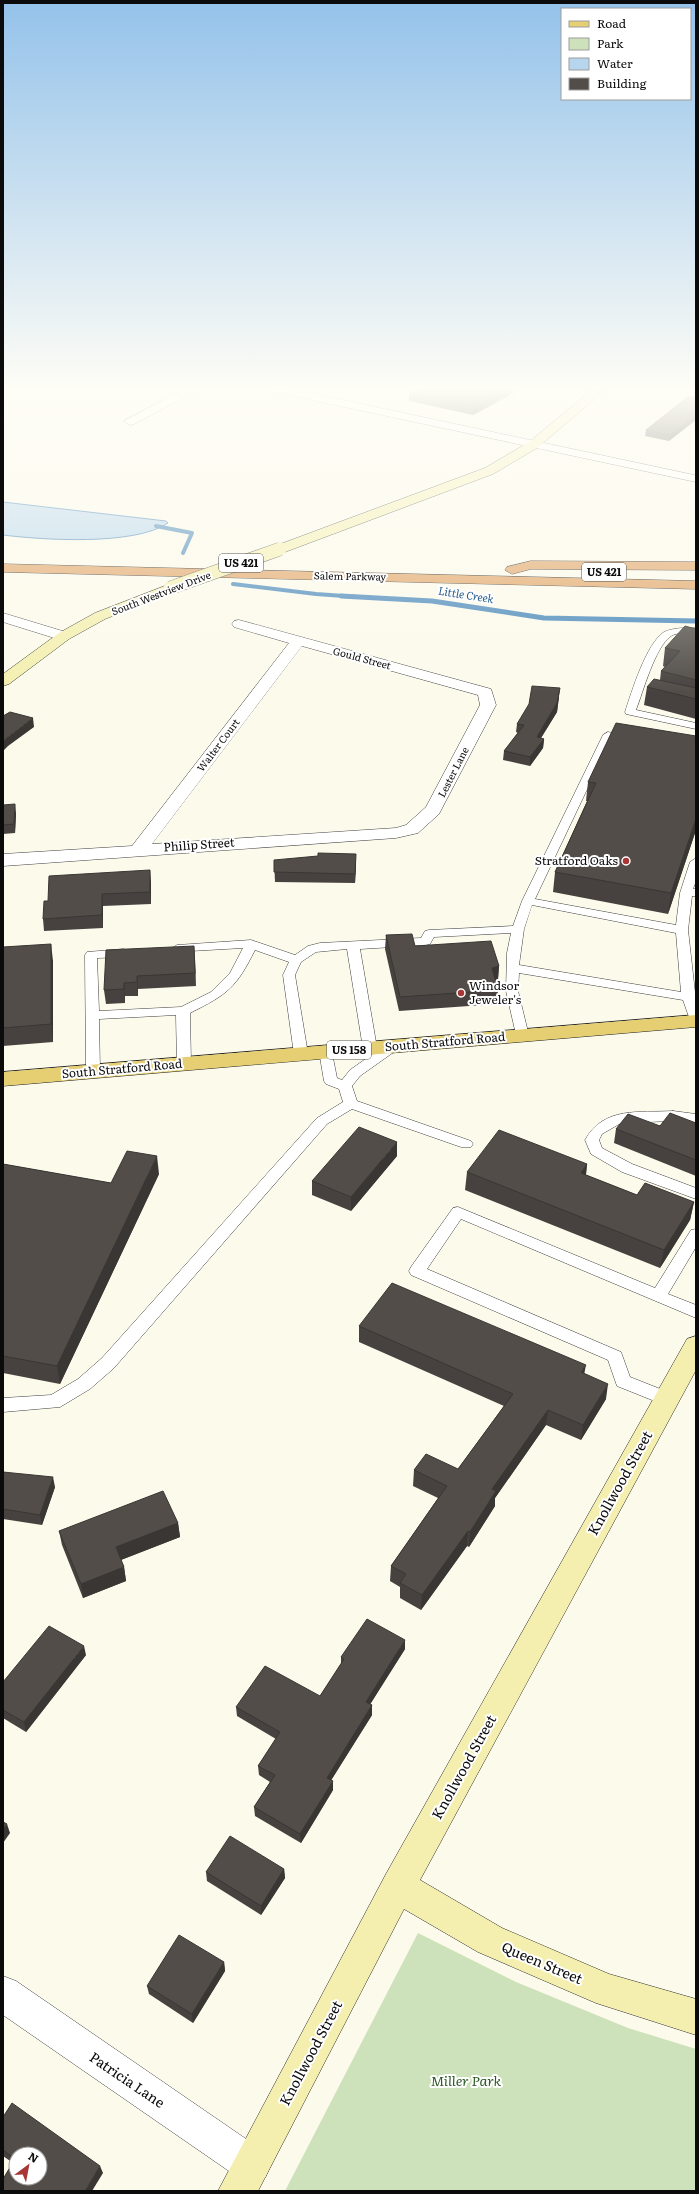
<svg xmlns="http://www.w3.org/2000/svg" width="699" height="2194" viewBox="0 0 699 2194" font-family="Literata,serif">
<rect width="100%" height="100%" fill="#fcfaeb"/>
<polygon fill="#cde1ba" points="418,1933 516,1982 628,2028 696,2049 696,2191 285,2191"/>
<path fill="#b7d6ed" stroke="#4887ba" d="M 3,502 L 166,521 L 168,523 C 134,546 43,540 3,535 Z"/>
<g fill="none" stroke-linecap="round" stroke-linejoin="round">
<g stroke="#4887ba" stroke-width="4">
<polyline points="156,526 192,533 183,553"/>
<polyline points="233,584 316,594 358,597"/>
</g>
<polyline stroke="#4887ba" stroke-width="5" points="341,596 432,601 544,618 696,621"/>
<defs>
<g id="lane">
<path d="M 685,628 L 696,628 L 696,634 C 688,633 678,632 671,636 C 655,647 643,692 636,710 L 696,723 L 696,729 L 626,714 L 625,712 C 632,691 646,644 664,632 C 670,629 679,628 685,628 Z"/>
<path d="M 608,732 L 633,737 L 634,739 L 629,742 L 611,739 L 535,899 L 676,925 L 680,893 L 690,862 L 696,858 L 696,881 L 693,889 L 696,888 L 696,896 L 692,896 L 688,930 L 696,1001 L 696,1021 L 689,1017 L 683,1000 L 519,973 L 518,991 L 529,1036 L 527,1039 L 517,1039 L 506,991 L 507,953 L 511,933 L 434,937 L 430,944 L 426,945 L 360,949 L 377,1048 L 370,1052 L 363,1048 L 347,949 L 316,952 L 301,962 L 295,975 L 308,1054 L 301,1058 L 294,1054 L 283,975 L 289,962 L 255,950 C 236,988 228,994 190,1013 L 191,1064 L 189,1067 L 184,1068 L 177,1064 L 176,1015 L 99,1019 L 100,1071 L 98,1074 L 88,1074 L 86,1071 L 85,955 L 87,952 L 124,949 L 130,953 L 124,957 L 97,958 L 99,1011 L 181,1007 L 211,992 L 230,973 L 243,948 L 173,952 L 171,949 L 177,945 L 251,940 L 295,955 L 308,946 L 320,943 L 421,938 L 425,931 L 429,930 L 513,926 L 522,901 L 603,735 ZM 532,905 L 676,933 L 681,992 L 519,965 L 524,929 Z"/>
<polygon points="393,1042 398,1043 400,1046 398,1049 360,1076 352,1086 357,1101 471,1141 473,1144 471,1147 461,1147 352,1109 327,1124 114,1368 90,1389 60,1407 3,1412 3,1398 51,1395 78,1379 102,1358 317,1118 343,1102 339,1089 326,1084 324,1081 319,1051 321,1048 331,1048 337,1078 342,1080 350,1070 388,1043"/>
<path d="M 673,1111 L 696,1114 L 696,1124 L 673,1121 L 621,1123 L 602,1134 L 599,1140 L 602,1148 L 632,1164 L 696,1188 L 696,1199 L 622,1172 L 591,1154 L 585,1140 C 604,1106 639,1113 673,1111 Z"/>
<polygon points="458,1207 655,1288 691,1230 696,1229 696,1247 668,1294 696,1305 696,1318 461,1219 427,1269 621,1352 630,1377 673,1394 675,1399 673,1404 667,1406 617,1386 608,1360 411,1275 409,1271 411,1267 453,1208"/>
</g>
<g id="street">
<polygon points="190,386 205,386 134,424 130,425 124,421"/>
<polygon points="254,386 277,386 694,475 696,476 696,482 260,389"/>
<polygon points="3,613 69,633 72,636 69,639 64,641 3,622"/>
<path d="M 239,620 L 491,689 L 496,705 L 439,814 L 418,833 L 396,838 L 3,866 L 3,854 L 132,846 L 289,643 L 234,627 L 232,624 L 234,621 ZM 302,646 L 478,695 L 480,705 L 426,807 L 406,825 L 396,828 L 152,844 Z"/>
<polygon points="3,1976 16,1981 265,2152 271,2165 265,2178 252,2184 239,2178 3,2015"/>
</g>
<g id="secondary">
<polygon points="597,386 610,386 537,448 493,474 285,552 275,552 273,549 275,546 485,468 529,442"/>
<polygon points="170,584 175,585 177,588 175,591 105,619 69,639 9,684 3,686 3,674 59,633 95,613"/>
<polygon points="696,1336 696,1370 420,1880 502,1928 609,1974 696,1999 696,2035 596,2003 478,1952 404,1909 258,2191 218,2191 386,1874 687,1339"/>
</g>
<polygon id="primary" points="696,1015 696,1027 3,1086 3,1072"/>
<g id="highway">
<polygon points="531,561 696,562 696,570 531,569 512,574 505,570 507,567"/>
<polygon points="3,564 696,581 696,589 3,572"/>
</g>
</defs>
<use href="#lane" stroke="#3e3e3e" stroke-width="1"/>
<use href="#street" stroke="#3e3e3e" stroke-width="1"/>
<use href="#secondary" stroke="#2d2d2d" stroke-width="1"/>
<use href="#primary" stroke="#1c1c1c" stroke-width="1"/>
<use href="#highway" stroke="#1c1c1c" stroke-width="1"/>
<use href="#lane" fill="#fff" fill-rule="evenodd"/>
<use href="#street" fill="#fff" fill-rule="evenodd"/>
<use href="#secondary" fill="#f4efaf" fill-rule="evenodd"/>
<use href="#primary" fill="#e5cf72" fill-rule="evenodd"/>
<use href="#highway" fill="#e0a365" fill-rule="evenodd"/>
<defs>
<polyline id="secondary-bridge" points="170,588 280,549"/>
</defs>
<use href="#secondary-bridge" stroke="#2d2d2d" stroke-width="14" stroke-linecap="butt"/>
<use href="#secondary-bridge" stroke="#f4efaf" stroke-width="13"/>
</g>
<g fill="#47423f">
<polygon points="521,389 473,415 409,401 409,394"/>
<polygon points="696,398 669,441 645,436 646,430"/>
<polygon points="696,629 696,719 644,705 647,687 660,680 661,671 665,667 663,666 665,648"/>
<polygon points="559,697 557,712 541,738 544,739 543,748 530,766 503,760 504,751 518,733 516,732 517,724"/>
<polygon points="696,736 696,830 668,914 553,892 555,872 587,801 586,801 588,782"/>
<polygon points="3,805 16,813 15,833 3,834"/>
<polygon points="274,860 356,864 355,883 275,882"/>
<polygon points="151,882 151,904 103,906 103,928 44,931 43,919 48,901"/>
<polygon points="386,935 415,946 499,966 498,979 495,980 498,990 497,1004 399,1011 385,949"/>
<polygon points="194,946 196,986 138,989 138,996 125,996 125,1003 106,1004 104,990"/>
<polygon points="3,947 53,961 53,1042 3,1046"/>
<polygon points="696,1123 696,1176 614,1143 616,1129"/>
<polygon points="397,1156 351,1211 312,1195 312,1181"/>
<polygon points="3,1164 111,1183 159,1174 60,1384 3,1373"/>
<polygon points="587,1164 586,1175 637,1195 694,1202 690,1220 660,1268 465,1190 467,1172"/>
<polygon points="359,1326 584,1374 606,1399 581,1440 546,1425 495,1498 495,1506 469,1547 467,1546 421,1610 400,1598 400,1587 390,1581 391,1566 438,1498 413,1486 414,1470 458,1469 504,1406 359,1342"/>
<polygon points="3,1472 55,1487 42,1525 3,1519"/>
<polygon points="178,1523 180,1537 121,1560 124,1567 126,1581 83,1598 62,1545 59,1531"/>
<polygon points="405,1649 370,1704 372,1705 372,1715 331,1780 333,1790 301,1843 255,1816 254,1807 270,1782 259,1775 258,1766 276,1739 237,1716 236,1707 320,1696 341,1664 341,1657"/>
<polygon points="86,1655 26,1732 3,1718 3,1682"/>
<polygon points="284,1869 285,1878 261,1915 207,1881 206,1872"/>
<polygon points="224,1962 225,1971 193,2023 149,1994 147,1986"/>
<polygon points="3,2117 103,2173 13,2163 3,2156"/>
</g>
<g fill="#393633">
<polygon points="514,386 522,386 521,389 473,415 473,408"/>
<polygon points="696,415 696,420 669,441 670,435"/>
<polygon points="560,688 557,712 536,746 537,737"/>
<polygon points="33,718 34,727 8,746 3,751 3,741"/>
<polygon points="544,739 543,748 530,766 530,757"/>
<polygon points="15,804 16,813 15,833 14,824"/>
<polygon points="696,819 696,830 668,914 671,893"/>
<polygon points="356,854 356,864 355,883 355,874"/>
<polygon points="150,870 151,882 151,904 150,892"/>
<polygon points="102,894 103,906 103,928 102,915"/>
<polygon points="51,944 53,961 53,1042 51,1024"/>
<polygon points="194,946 195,959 196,986 195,973"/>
<polygon points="499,966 498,979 491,982 492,968"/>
<polygon points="137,976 138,989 138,996 137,982"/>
<polygon points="124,983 125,996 125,1003 124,989"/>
<polygon points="397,1142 397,1156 351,1211 351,1197"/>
<polygon points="157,1156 159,1174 60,1384 57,1366"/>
<polygon points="587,1164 585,1182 581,1173"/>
<polygon points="694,1202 690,1220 660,1268 664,1250"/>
<polygon points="586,1365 583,1380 581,1372"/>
<polygon points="608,1384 606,1399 581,1440 583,1425"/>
<polygon points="548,1410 546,1425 495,1498 495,1506 469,1547 470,1532 492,1489"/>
<polygon points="53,1477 55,1487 42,1525 40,1515"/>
<polygon points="178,1523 180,1537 118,1561 116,1547"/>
<polygon points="468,1531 467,1546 421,1610 422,1595"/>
<polygon points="124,1567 126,1581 83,1598 81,1584"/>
<polygon points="405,1640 405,1649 366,1711 366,1702"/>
<polygon points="84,1646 86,1655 26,1732 24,1722"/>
<polygon points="372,1705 372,1715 327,1787 327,1778"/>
<polygon points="333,1781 333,1790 301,1843 300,1834"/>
<polygon points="7,1824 10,1833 3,1843 3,1830"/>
<polygon points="284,1869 285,1878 261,1915 261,1906"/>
<polygon points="224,1962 225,1971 193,2023 192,2014"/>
<polygon points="100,2166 103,2173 92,2191 85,2191"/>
</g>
<g fill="#524d49" stroke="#393633" fill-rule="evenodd">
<polygon points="423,386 514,386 473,408 409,394"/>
<polygon points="689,396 696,398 696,415 670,435 646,430"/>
<polygon points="685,626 696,629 696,680 661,671 680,651 665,648"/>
<polygon points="654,679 696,688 696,699 647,687"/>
<polygon points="532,686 560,688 557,703 537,737 544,739 530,757 504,751 524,725 517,724 529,704"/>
<polygon points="10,712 33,718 3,741 3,716"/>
<polygon points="616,723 696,736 696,819 671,893 555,872 596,783 588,782"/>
<polygon points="15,804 14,824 3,825 3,805"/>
<polygon points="318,853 356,854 355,874 274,872 274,860 318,856"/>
<polygon points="150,870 150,892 102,894 102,915 43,919 44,901 48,901 49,876"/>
<polygon points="412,934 415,946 491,941 499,966 492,968 498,990 400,997 386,935"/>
<polygon points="51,944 51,1024 3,1028 3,947"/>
<polygon points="194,946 195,973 137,976 137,982 124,983 124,989 104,990 106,950"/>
<polygon points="670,1113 696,1123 696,1160 616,1129 628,1114 660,1126"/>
<polygon points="359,1127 397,1142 351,1197 312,1181"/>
<polygon points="499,1130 587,1164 581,1173 637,1195 645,1183 694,1202 664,1250 467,1172"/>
<polygon points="127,1151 157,1156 57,1366 3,1356 3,1164 111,1183"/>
<polygon points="392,1283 586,1365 581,1372 608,1384 583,1425 548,1410 492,1489 496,1491 470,1532 468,1531 422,1595 400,1583 406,1574 391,1566 447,1486 414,1470 426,1454 458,1469 513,1394 359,1326"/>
<polygon points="3,1472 53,1477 40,1515 3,1509"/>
<polygon points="163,1491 178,1523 116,1547 124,1567 81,1584 59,1531"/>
<polygon points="367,1619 405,1640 366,1702 372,1705 327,1778 333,1781 300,1834 254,1807 275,1775 258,1766 280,1732 236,1707 265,1666 320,1696 344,1659 341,1657"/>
<polygon points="49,1626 84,1646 24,1722 3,1710 3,1682"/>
<polygon points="3,1822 7,1824 3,1830"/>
<polygon points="230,1836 284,1869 261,1906 206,1872"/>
<polygon points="179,1935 224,1962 192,2014 147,1986"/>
<path d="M 12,2103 L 100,2166 L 85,2191 L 3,2191 L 3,2179 L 15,2159 L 3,2150 L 3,2117 ZM 16,2154 L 40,2154 L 40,2178 L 16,2178 Z"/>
</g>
<linearGradient id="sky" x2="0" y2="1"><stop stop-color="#94c2ea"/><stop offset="0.56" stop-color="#fefdf6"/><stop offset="1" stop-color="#fefdf6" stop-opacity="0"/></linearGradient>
<rect width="699" height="693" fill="url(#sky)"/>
<g fill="#a73737" stroke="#fff" stroke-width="1.5">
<circle cx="626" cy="861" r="4"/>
<circle cx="461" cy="993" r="4"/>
</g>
<g text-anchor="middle" stroke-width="4" stroke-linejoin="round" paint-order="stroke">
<g font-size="10" fill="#0b0b0b" stroke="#fff">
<text transform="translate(350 576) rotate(1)" y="4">Salem Parkway</text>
<text transform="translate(161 593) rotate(-21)" y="4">South Westview Drive</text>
<text transform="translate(362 658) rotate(15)" y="4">Gould Street</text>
<text transform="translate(218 745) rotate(-53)" y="4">Walter Court</text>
<text transform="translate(453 772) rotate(-63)" y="4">Lester Lane</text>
</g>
<g fill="#fff" stroke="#545454" stroke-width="1">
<rect x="219" y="554" width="44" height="18" rx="3"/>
<rect x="582" y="563" width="44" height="18" rx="3"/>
<rect x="327" y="1041" width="44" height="18" rx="3"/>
</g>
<g font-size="11" font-weight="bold" fill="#0b0b0b">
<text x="241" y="567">US 421</text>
<text x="604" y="576">US 421</text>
<text x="349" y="1054">US 158</text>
</g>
<g font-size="11" font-style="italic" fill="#265a8a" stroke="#fff">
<text transform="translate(466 595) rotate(9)" y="4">Little Creek</text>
</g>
<g font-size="12" fill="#0b0b0b" stroke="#fff">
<text transform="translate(199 845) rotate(-4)" y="4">Philip Street</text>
<text transform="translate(445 1042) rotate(-5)" y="4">South Stratford Road</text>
<text transform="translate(122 1069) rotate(-5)" y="4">South Stratford Road</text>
</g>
<g font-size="12" fill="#0b0b0b" stroke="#fff" text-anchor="end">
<text x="618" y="865">Stratford Oaks</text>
<text x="469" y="990" text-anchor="start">Windsor<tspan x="469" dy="14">Jeweler's</tspan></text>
</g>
<g font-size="14" fill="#0b0b0b" stroke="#fff">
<text transform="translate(620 1483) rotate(-61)" y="5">Knollwood Street</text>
<text transform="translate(464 1767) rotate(-61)" y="5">Knollwood Street</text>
<text transform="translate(542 1963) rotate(23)" y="5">Queen Street</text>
<text transform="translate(311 2053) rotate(-62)" y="5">Knollwood Street</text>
<text transform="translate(127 2080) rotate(34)" y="5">Patricia Lane</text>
</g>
<g font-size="14" font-style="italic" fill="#2d5925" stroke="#fff">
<text x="466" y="2086">Miller Park</text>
</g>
</g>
<rect width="699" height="2194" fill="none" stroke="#0b0b0b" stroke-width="8"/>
<rect x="561" y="8" width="130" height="92" fill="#ffffff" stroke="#9d9d9d"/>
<rect x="569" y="21" width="20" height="6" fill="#e5cf72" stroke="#9d9d9d"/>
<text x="597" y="28" font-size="12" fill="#0b0b0b">Road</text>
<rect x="569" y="38" width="20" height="12" fill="#cde1ba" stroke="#9d9d9d"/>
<text x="597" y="48" font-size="12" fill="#0b0b0b">Park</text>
<rect x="569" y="58" width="20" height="12" fill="#b7d6ed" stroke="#9d9d9d"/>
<text x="597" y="68" font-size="12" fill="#0b0b0b">Water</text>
<rect x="569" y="78" width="20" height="12" fill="#524d49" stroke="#9d9d9d"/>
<text x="597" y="88" font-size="12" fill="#0b0b0b">Building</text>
<g transform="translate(28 2166) rotate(32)"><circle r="19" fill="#ffffff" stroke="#9d9d9d"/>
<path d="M0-3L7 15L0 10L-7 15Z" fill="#a73737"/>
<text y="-6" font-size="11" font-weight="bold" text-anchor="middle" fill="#0b0b0b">N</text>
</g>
</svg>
